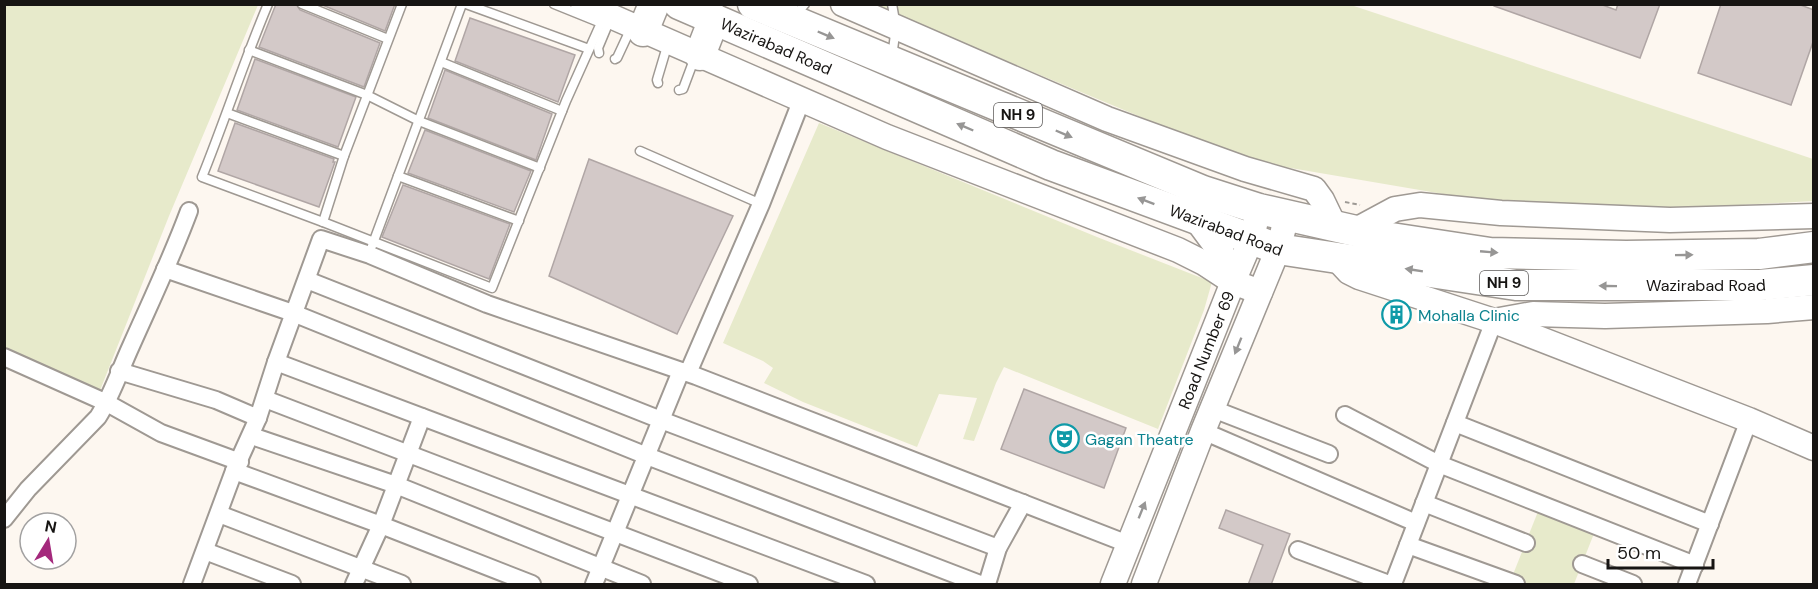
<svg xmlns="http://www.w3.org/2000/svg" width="1818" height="589" viewBox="0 0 1818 589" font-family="'DM Sans',sans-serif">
<rect width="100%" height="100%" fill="#fdf7f0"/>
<g fill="#e7eacb">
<polygon points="5,5 258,5 169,216 95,403 5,352"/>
<polygon points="872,5 1351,5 1813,159 1813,201 1653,210 1502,204 1244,160"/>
<polygon points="819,123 1097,237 1212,282 1204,310 1158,429 1004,367 996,383 974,441 963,439 977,398 939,394 917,447 803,402 764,383 773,368 763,361 723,343"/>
<polygon points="1541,504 1597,526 1574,584 1516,584 1510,582"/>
</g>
<g fill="#d3c9c8" stroke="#b0a6a5" stroke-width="1.5">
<polygon points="276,4 296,4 300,10 380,43 364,87 259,47"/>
<polygon points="320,4 395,4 385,31"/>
<polygon points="1494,4 1600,4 1616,10 1618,4 1660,4 1640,58 1494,6"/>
<polygon points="1721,4 1798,4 1814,10 1814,39 1791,105 1698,73"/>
<polygon points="470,18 575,55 558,102 455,61"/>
<polygon points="255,59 356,97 338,147 237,110"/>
<polygon points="445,70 552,114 536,160 428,118"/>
<polygon points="235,123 334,159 333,162 335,162 319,207 218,171"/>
<polygon points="425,130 531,171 514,212 408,173"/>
<polygon points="589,159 733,216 677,334 549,276"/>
<polygon points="403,185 510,224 489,279 382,237"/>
<polygon points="1024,389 1126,428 1104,488 1001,449"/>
<polygon points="1226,510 1290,534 1271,585 1248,585 1263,545 1219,528"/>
</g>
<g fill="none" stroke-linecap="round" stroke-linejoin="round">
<defs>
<g id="lane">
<path d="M 268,4 C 244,61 225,120 202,177 L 323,222 L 492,288 L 566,101 L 601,23 L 554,4"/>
<polyline points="302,4 388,39"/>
<polyline points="466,4 589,49"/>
<polyline points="795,16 805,4"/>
<polyline points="249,50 367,95 419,121 540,168"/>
<polyline points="599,53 598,48 611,17"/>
<polyline points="892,57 896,27 892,4"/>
<polyline points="615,59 617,58 631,28"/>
<polyline points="441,62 562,111"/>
<polyline points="658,83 657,80 668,43"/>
<polyline points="679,90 683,89 695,57"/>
<polyline points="227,113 344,156"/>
<polyline points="640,151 761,204"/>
<polyline points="398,176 519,221"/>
<polyline points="323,222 344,156 402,4"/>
<polyline points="372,246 462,4"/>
</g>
<g id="street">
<polyline points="165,269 293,313 647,456 980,584"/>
<polyline points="307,280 661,420 998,548"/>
<polyline points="4,357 107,403 161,433 240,462"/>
<polyline points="276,362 866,584"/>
<polyline points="119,371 216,400 258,418"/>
<polyline points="688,373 761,204 802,99"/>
<polyline points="265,399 749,584"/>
<polyline points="1213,409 1329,454"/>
<polyline points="1345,415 1439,464 1695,565"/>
<polyline points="1455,423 1710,524"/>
<polyline points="1203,431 1416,523"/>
<polyline points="252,436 396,485 642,584"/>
<polyline points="234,471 381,525 532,584"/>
<polyline points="1424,503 1526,543"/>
<polyline points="219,514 402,584"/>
<path d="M 4,519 L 28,489 L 98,417 C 112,395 120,370 131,346 C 151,301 172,257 189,211"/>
<polyline points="1408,545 1516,584"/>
<polyline points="1298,550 1389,584"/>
<polyline points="205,551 292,584"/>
<polyline points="1582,564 1633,584"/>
<polyline points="192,584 234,471 258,418 276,362 321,239 370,255 487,304 696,376 1128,544"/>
<polyline points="354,584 381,525 422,417"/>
<polyline points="594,584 681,371"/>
<polyline points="987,584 998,548 1023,503"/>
<polyline points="1393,584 1494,321"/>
<polyline points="1687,584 1749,420"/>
</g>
<g id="secondary">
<polyline points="583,4 887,137 1178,250 1204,263 1233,282 1260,292"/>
<polyline points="843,4 1107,119 1245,169 1314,189 1322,200 1334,225"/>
<polyline points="1356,230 1395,209 1420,205 1501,213 1670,220 1814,216"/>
<polyline points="1335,257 1349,272 1359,277 1494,321 1749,420 1814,448"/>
<polyline points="1494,321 1533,314 1605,316 1767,311 1814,307"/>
<path id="s1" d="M 1113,584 L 1233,282 L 1251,240 L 1256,221"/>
<polyline points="1144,584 1203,431 1278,249 1287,216"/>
</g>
<polyline id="primary" points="1200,222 1217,245 1233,282"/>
<g id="highway">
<path id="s2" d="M 679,4 L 1051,165 L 1278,249 L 1516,285 L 1760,285 L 1814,280"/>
<polyline points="753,4 1203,191 1259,209 1378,236 1490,253 1626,256 1759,254 1814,247"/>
<polyline points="643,31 654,4"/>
<polyline points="700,55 714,19"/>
</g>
</defs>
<use href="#lane" stroke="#9f9993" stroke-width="11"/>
<use href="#street" stroke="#9f9993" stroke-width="20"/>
<use href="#secondary" stroke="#9f9993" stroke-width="27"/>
<use href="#primary" stroke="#9f9993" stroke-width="30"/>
<use href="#highway" stroke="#9f9993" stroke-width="33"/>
<polyline stroke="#9d9994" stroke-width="2" stroke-dasharray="4.5 3" stroke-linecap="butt" points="1345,202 1360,205"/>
<use href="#lane" stroke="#fff" stroke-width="8"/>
<use href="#street" stroke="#fff" stroke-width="16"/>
<use href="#secondary" stroke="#fff" stroke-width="24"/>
<use href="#primary" stroke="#fff" stroke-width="27"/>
<use href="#highway" stroke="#fff" stroke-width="30"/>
</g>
<defs><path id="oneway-solid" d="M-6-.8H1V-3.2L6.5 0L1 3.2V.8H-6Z" transform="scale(1.5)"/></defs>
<g fill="#979695">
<use href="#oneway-solid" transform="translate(826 35) rotate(23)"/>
<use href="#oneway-solid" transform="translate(965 127) rotate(-157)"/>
<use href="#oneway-solid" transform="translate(1064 134) rotate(23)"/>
<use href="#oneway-solid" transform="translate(1146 201) rotate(-159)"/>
<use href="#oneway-solid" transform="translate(1489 252) rotate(5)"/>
<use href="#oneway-solid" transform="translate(1684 255) rotate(-1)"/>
<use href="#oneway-solid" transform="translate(1414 270) rotate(-171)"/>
<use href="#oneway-solid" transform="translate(1608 286) rotate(-179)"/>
<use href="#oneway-solid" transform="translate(1238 346) rotate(112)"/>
<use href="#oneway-solid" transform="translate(1142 510) rotate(-68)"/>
</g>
<defs>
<symbol id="building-ring" viewBox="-11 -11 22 22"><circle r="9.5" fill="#fff" stroke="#0f9aa8" stroke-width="1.5"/><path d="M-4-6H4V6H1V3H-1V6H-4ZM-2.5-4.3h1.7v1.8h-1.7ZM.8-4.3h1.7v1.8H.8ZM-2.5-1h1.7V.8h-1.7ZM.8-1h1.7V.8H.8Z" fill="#0f9aa8"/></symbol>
<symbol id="theatre-ring" viewBox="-11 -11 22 22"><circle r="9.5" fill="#fff" stroke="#0f9aa8" stroke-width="1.5"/><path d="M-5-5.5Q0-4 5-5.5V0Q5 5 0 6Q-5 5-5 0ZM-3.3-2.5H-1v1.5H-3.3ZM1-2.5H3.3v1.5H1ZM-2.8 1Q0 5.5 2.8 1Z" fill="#0f9aa8"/></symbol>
</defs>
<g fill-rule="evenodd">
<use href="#building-ring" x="1380" y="298" width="33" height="33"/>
<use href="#theatre-ring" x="1048" y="422" width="33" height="33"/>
</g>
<g text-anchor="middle" stroke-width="5" stroke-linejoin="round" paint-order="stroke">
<g fill="#fff" stroke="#5d5b5a" stroke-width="1.5">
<rect x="994" y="103" width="48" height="24" rx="4.5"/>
<rect x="1480" y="271" width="48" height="24" rx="4.5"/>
</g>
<g font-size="15" font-weight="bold" fill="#171513">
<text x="1018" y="120">NH 9</text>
<text x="1504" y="288">NH 9</text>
</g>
<g font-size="16" fill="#171513" stroke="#fff">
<text dy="6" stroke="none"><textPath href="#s2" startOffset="106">Wazirabad Road</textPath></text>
<text dy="6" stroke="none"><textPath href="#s2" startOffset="592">Wazirabad Road</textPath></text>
<text dy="6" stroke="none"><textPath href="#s2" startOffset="1078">Wazirabad Road</textPath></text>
<text dy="6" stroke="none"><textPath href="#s1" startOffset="252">Road Number 69</textPath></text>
</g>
<g font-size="16" fill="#0d838f" stroke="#fff" text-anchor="start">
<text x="1418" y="321">Mohalla Clinic</text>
<text x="1085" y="445">Gagan Theatre</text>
</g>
</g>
<rect width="1818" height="589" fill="none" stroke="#171513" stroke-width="12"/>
<g transform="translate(48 541) rotate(11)"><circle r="28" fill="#ffffff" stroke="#a2a1a1" stroke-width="1.5"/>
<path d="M0-4.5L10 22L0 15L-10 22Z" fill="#a4297c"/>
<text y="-9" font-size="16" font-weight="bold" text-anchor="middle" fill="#171513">N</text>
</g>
<path d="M1608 559v9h105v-9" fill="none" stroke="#171513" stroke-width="3"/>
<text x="1617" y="559" font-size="18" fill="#171513" stroke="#ffffff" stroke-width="4.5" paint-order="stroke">50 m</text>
</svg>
